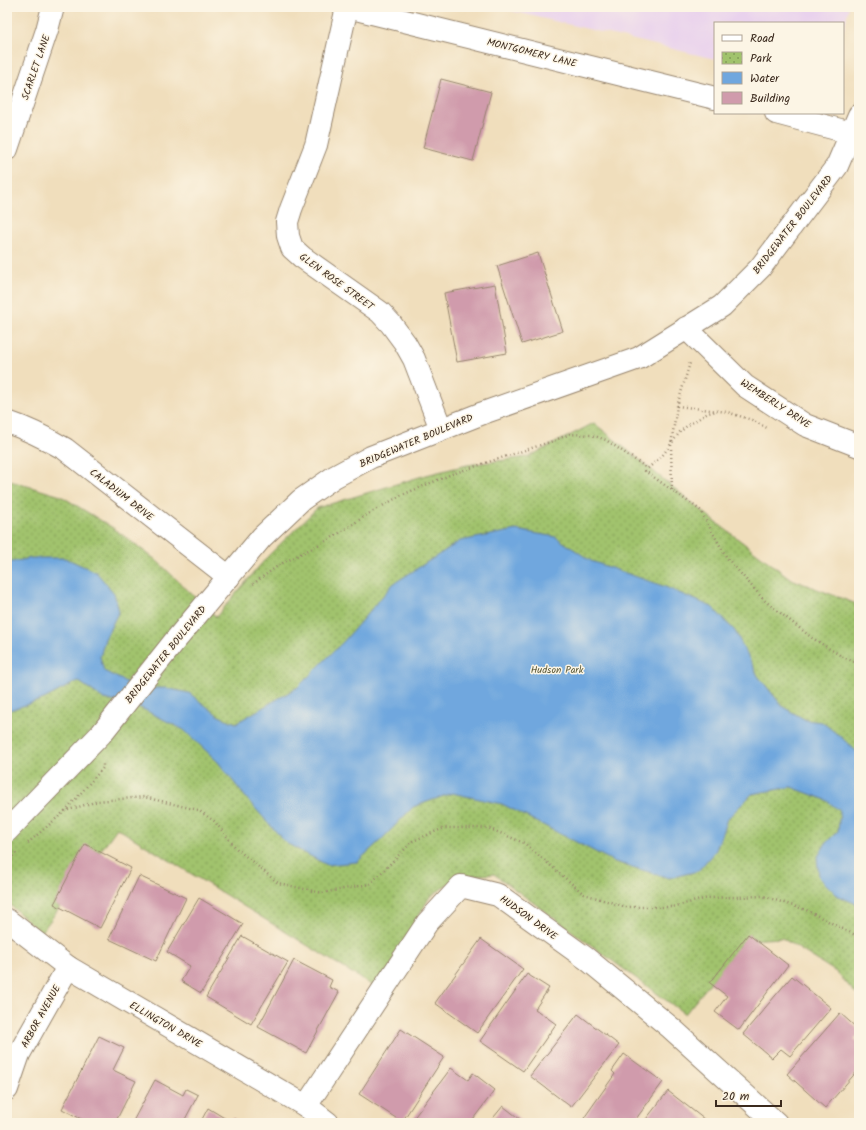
<svg xmlns="http://www.w3.org/2000/svg" width="866" height="1130" viewBox="0 0 866 1130" font-family="Kalam,sans-serif">
<defs>
<pattern id="park-dots" width="8" height="8" patternUnits="userSpaceOnUse"><rect width="8" height="8" fill="#a1c36d"/><path d="M2 2h.1M6 6h.1" fill="none" stroke="#849f59" stroke-width="1.8" stroke-linecap="round"/></pattern>
</defs>
<rect width="100%" height="100%" fill="#fcf5e5"/>
<filter id="ink" filterUnits="userSpaceOnUse"><feTurbulence type="fractalNoise" baseFrequency=".025" numOctaves="2"/><feDisplacementMap in="SourceGraphic" scale="8" xChannelSelector="R" yChannelSelector="G"/><feConvolveMatrix kernelMatrix="1 2 1 2 8 2 1 2 1" color-interpolation-filters="sRGB"/></filter>
<filter id="wash" filterUnits="userSpaceOnUse"><feTurbulence type="fractalNoise" baseFrequency=".012" numOctaves="4" result="noise"/><feDisplacementMap in="SourceGraphic" scale="16" xChannelSelector="R" yChannelSelector="G"/><feGaussianBlur stdDeviation="0.9" result="paint"/><feColorMatrix in="noise" values="0 0 0 0 0 0 0 0 0 0 0 0 0 0 0 0 0 1.4 0 .05"/><feComposite in="paint" operator="in"/></filter>
<g filter="url(#wash)">
<rect width="100%" height="100%" fill="#f0debc"/>
<polygon fill="#e9d2ed" points="495,7 849,7 843,32 843,23 715,23 715,59"/>
<polygon fill="url(#park-dots)" stroke="#6e7646" points="594,423 717,523 791,579 859,605 859,997 836,972 782,938 745,940 685,1014 494,874 457,877 429,898 378,989 117,828 41,933 7,902 7,480 61,496 113,528 156,560 216,617 268,556 317,508 426,475 467,465 528,457"/>
<polygon fill="#70a7de" stroke="#56687e" points="516,530 556,537 591,561 663,586 712,607 735,631 758,676 783,707 806,720 822,722 842,738 857,752 859,753 859,905 838,896 819,877 817,858 826,843 838,831 840,811 826,800 791,787 752,794 727,819 716,850 698,871 669,878 615,862 502,804 452,793 413,807 382,839 357,862 327,865 286,843 247,799 218,762 184,730 141,708 104,699 78,681 44,699 7,711 7,563 31,558 65,558 96,572 114,593 119,611 105,639 100,657 104,671 138,688 166,688 189,693 219,716 236,723 298,687 344,641 393,584 460,541"/>
<g id="blocks">
<g fill="#d09bac">
<polygon points="441,79 491,92 473,161 423,148"/>
<polygon points="538,253 563,331 522,344 497,266"/>
<polygon points="495,284 507,353 457,362 444,293"/>
<polygon points="85,844 131,868 100,928 54,904"/>
<polygon points="139,876 186,898 156,961 109,939"/>
<polygon points="199,898 243,924 201,993 181,981 190,966 167,952"/>
<polygon points="748,934 788,965 739,1030 715,1012 727,996 710,983"/>
<polygon points="242,936 288,962 251,1024 206,997"/>
<polygon points="481,939 523,969 477,1033 435,1003"/>
<polygon points="294,960 332,980 329,987 339,992 306,1053 258,1027"/>
<polygon points="527,974 549,988 535,1009 556,1024 523,1071 480,1041"/>
<polygon points="792,976 831,1008 790,1056 781,1049 772,1058 743,1034"/>
<polygon points="840,1013 859,1030 859,1034 854,1039 859,1044 859,1069 825,1108 787,1074"/>
<polygon points="578,1014 619,1045 571,1107 530,1076"/>
<polygon points="401,1029 444,1057 402,1122 359,1094"/>
<polygon points="99,1036 124,1048 113,1070 136,1081 115,1123 89,1123 62,1109"/>
<polygon points="624,1054 663,1082 633,1123 590,1123 584,1118 615,1074 612,1071"/>
<polygon points="451,1068 468,1080 473,1073 495,1090 470,1123 410,1123"/>
<polygon points="155,1080 183,1095 186,1089 198,1095 183,1123 132,1123"/>
<polygon points="668,1091 709,1123 643,1123"/>
<polygon points="503,1106 525,1123 489,1123"/>
<polygon points="208,1108 231,1122 233,1118 242,1123 200,1123"/>
</g>
</g>
</g>
<g filter="url(#ink)">
<use href="#blocks" fill-opacity="0" stroke="#96846d" stroke-width="1"/>
<g fill="none" stroke-linecap="round" stroke-linejoin="round">
<defs>
<g id="minor">
<polyline points="347,7 316,145 291,209 287,222 288,236 292,248 302,257 380,312 391,324 405,343 414,359 441,429"/>
<polyline points="348,7 715,98"/>
<polyline points="776,113 859,135"/>
<polyline points="7,149 47,30 53,7"/>
<polyline points="686,328 745,386 805,425 859,446"/>
<path d="M 7,422 C 28,429 46,438 65,449 L 229,577"/>
<polyline points="7,831 101,734 174,642 262,537 301,500 334,477 371,457 483,413 639,358 722,306 760,268 837,166 859,115"/>
<polyline points="7,920 68,967 306,1106 328,1123"/>
<polyline points="7,1089 19,1054 68,967"/>
<polyline points="306,1106 427,923 461,886 498,895 587,959 671,1028 776,1123"/>
</g>
</defs>
<use href="#minor" stroke="#96846d" stroke-width="24"/>
<g stroke="#96846d" stroke-width="2.5" stroke-dasharray="1 3" stroke-linecap="butt">
<polyline points="677,406 727,412 752,420 767,428"/>
<polyline points="645,471 662,456 680,432 688,425 708,413 716,411"/>
<polyline points="672,490 671,445 677,406 690,363"/>
<polyline points="253,584 279,565 330,539 373,511 402,495 452,474 553,441 570,434 592,435 606,440 644,466 645,471 700,510 727,558 764,600 812,638 843,657 859,664"/>
<polyline points="65,811 103,768 103,764"/>
<polyline points="28,843 65,811 98,801 144,797 198,810 214,821 237,849 278,883 322,893 370,884 413,841 444,828 488,828 524,843 584,894 626,907 672,907 708,898 763,896 806,910 859,937"/>
<polyline points="7,862 18,851"/>
</g>
<use href="#minor" stroke="#fff" stroke-width="22"/>
</g>
</g>
<g text-anchor="middle" stroke-width="3" stroke-linejoin="round" paint-order="stroke">
<g font-size="10" fill="#3b2a1e" stroke="#fcf5e5">
<text transform="translate(532 52) rotate(14)" y="4">MONTGOMERY LANE</text>
<text transform="translate(35 67) rotate(-71)" y="4">SCARLET LANE</text>
<text transform="translate(792 224) rotate(-52)" y="4">BRIDGEWATER BOULEVARD</text>
<text transform="translate(337 281) rotate(36)" y="4">GLEN ROSE STREET</text>
<text transform="translate(776 403) rotate(33)" y="4">WEMBERLY DRIVE</text>
<text transform="translate(416 440) rotate(-23)" y="4">BRIDGEWATER BOULEVARD</text>
<text transform="translate(122 494) rotate(38)" y="4">CALADIUM DRIVE</text>
<text transform="translate(165 654) rotate(-51)" y="4">BRIDGEWATER BOULEVARD</text>
<text transform="translate(529 917) rotate(36)" y="4">HUDSON DRIVE</text>
<text transform="translate(40 1016) rotate(-61)" y="4">ARBOR AVENUE</text>
<text transform="translate(166 1024) rotate(30)" y="4">ELLINGTON DRIVE</text>
</g>
<g font-size="10" fill="#5a5836" stroke="#fcf5e5">
<text x="557" y="673">Hudson Park</text>
</g>
</g>
<rect width="866" height="1130" fill="none" stroke="#fcf5e5" stroke-width="24"/>
<rect x="714" y="22" width="130" height="92" fill="#fcf5e5" stroke="#afa495"/>
<rect x="722" y="35" width="20" height="6" fill="#ffffff" stroke="#afa495"/>
<text x="750" y="42" font-size="12" fill="#3b2a1e">Road</text>
<rect x="722" y="52" width="20" height="12" fill="url(#park-dots)" stroke="#afa495"/>
<text x="750" y="62" font-size="12" fill="#3b2a1e">Park</text>
<rect x="722" y="72" width="20" height="12" fill="#70a7de" stroke="#afa495"/>
<text x="750" y="82" font-size="12" fill="#3b2a1e">Water</text>
<rect x="722" y="92" width="20" height="12" fill="#d09bac" stroke="#afa495"/>
<text x="750" y="102" font-size="12" fill="#3b2a1e">Building</text>
<path d="M716 1100v6h65v-6" fill="none" stroke="#3b2a1e" stroke-width="2"/>
<text x="722" y="1100" font-size="12" fill="#3b2a1e" stroke="#fcf5e5" stroke-width="3" paint-order="stroke">20 m</text>
</svg>
